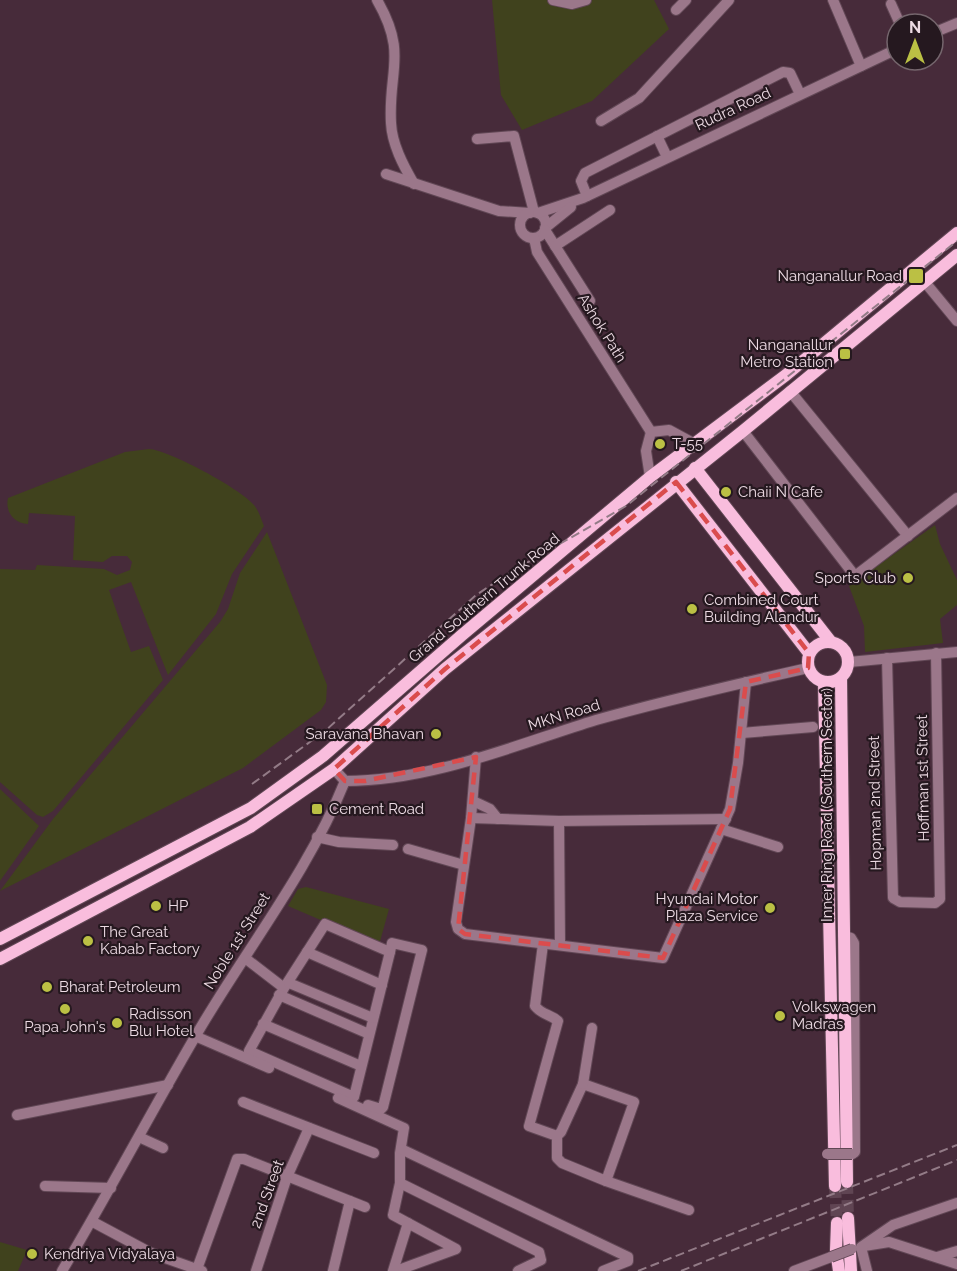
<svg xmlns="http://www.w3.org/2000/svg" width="957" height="1271" viewBox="0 0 957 1271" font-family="Raleway,sans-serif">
<rect width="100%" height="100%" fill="#472b3a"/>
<g fill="#40421d">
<polygon points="492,0 654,0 669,29 592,101 522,130 501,95"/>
<path d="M 149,449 C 169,450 241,489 254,505 C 259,511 261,519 264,526 L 232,574 L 216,614 L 168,675 L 131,582 L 109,590 L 131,652 L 149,646 L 163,680 L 53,811 L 43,817 L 37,815 L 0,782 L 0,569 L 35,570 L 37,565 L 104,569 L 117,575 L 130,570 L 132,562 L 127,556 L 112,556 L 103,562 L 73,560 L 75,516 L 29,513 L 28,524 C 13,523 5,511 8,498 L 125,452 Z"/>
<polygon points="935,525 940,544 957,580 957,605 940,619 943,643 865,652 864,626 849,586"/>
<polygon points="267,532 327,685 326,702 321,710 243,768 0,891 53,819 220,622 228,609 240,573"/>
<polygon points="0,789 39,826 0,881"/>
<polygon points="306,887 389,909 379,945 288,906 298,889"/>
<polygon points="0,1242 27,1250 18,1271 0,1271"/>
</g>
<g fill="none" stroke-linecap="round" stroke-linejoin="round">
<g stroke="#604553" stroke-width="12" stroke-dasharray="12 6" stroke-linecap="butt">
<polyline points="847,1182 848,1218"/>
<polyline points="835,1186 837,1223"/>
</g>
<defs>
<g id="minor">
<path d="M 377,0 C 408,54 388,70 391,123 C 392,144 403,165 414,184"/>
<polyline points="553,0 572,4 586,0"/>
<polyline points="833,0 861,66"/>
<polyline points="891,4 900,24"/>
<polyline points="676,10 686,0"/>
<polyline points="933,33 957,23"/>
<polyline points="601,121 639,98 729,0"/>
<polyline points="657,136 667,157"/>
<polyline points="477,139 514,136 534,212"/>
<polyline points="386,174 499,211 530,213"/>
<polyline points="587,196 581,181 585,173 783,72 790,73 800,94"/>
<circle cx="533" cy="225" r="13"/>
<polyline points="538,213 583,198 897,49"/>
<polyline points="545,228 571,207"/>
<polyline points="545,230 590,301"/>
<polyline points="534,238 537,252 651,432"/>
<polyline points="555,246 610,210"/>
<polyline points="924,281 957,321"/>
<polyline points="790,391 908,536"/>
<polyline points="743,431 855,576 957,498"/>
<polyline points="650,477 646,451 651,432 669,430 693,443"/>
<polyline points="887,658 893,898 900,902 935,903 940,899 936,653"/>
<polyline points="849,662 957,652"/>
<polyline points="742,733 813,727"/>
<polyline points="476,757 471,818 456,922 458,929 465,934 663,958 730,809 738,763 746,682"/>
<path d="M 334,769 L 345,781 C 431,781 515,745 596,720 C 666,700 737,684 808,668"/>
<polyline points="473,801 490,809 498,819"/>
<polyline points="471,818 559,821 726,819"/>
<polyline points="559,821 560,944"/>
<polyline points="721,829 778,847"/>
<polyline points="317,837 339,842 393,845"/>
<polyline points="408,849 464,865"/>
<polyline points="843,935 851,938 854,943 855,1152 852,1154"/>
<path d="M 543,944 L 535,1006 C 542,1015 550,1014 558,1021 L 529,1126 L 557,1136 L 561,1132 L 583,1084 L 634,1102 L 606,1181 L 562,1163 L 557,1158 L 557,1136"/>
<polyline points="307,952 382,985"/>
<polyline points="245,958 284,988 249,1051 354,1097 390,952 325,924 284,988"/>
<polyline points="289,983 373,1018"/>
<polyline points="279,995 369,1034"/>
<polyline points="263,1024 361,1066"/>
<polyline points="195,1036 269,1068"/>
<polyline points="583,1084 592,1028"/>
<polyline points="338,1098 404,1128 400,1153 400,1183 393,1215 456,1249 396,1271"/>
<polyline points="243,1102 374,1153"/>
<polyline points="368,1105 381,1109 383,1107 422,950 392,943 390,952"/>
<polyline points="17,1115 168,1085"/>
<polyline points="139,1137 163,1148"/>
<polyline points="401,1149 628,1257 628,1261 603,1271"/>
<polyline points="606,1181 689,1210"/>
<polyline points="400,1183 539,1252 541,1260 518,1271"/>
<polyline points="45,1186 111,1188"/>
<polyline points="93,1222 151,1253 202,1271"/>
<polyline points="864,1246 889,1242 957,1264"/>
<polyline points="937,1257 957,1251"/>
<polyline points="197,1269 237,1159 244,1159 365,1207"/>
<path d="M 62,1271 C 108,1194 150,1114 195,1037 C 244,952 308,873 345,781"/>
<polyline points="256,1271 287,1177 309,1128"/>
<polyline points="333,1271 350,1201"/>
<polyline points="393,1271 408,1223"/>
<polyline points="794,1271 831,1257"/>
<polyline points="867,1271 861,1247 893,1225 957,1203"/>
</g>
<g id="major">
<polyline points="695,468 831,642"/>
<polyline points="676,482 809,653"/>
<circle cx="828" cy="662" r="20"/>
<polyline points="841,679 847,1182"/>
<polyline points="824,683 835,1186"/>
<polyline points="0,939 251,808 323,756 462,635 650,477 786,375 957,233"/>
<polyline points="0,959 250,827 334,769 445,669 743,431 957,255"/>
<polyline points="848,1218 851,1271"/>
<polyline points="837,1223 836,1250 839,1271"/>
</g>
</defs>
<use href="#minor" stroke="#614755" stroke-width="12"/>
<use href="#major" stroke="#614755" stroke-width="14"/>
<use href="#minor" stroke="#9b778a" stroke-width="10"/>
<use href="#major" stroke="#f9bddd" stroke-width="12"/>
<g stroke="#937b87" stroke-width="2" stroke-dasharray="9 4.5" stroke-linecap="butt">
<polyline points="252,784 325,731 476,595 516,569 626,506 957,241"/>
<polyline points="638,1271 957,1145"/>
<polyline points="681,1271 957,1160"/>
</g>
<defs>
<g id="minor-bridge">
<polyline points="827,1154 852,1154"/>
<polyline points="831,1257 852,1249"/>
</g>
</defs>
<use href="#minor-bridge" stroke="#614755" stroke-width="12" stroke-linecap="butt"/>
<use href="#minor-bridge" stroke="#9b778a" stroke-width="10"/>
</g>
<path fill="none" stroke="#da4c4d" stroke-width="4.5" stroke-dasharray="12 8" stroke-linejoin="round" d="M 676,482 L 809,653 L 808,668 L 746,682 L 730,809 L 663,958 L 465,934 L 458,929 L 476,757 L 365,781 L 345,781 L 334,769 L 445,669 Z"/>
<g fill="#bbc044" stroke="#25181f" stroke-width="2">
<rect x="908" y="268" width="16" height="16" rx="3"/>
<rect x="839" y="348" width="12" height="12" rx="3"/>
<circle cx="660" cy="444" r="6"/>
<circle cx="726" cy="492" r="6"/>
<circle cx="908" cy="578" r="6"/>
<circle cx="692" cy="609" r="6"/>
<circle cx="436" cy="734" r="6"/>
<rect x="311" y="803" width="12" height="12" rx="3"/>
<circle cx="156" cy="906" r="6"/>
<circle cx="770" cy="908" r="6"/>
<circle cx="88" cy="941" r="6"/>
<circle cx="47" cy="987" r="6"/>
<circle cx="65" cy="1009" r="6"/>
<circle cx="780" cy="1016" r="6"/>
<circle cx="117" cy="1023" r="6"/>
<circle cx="32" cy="1254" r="6"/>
</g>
<g text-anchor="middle" stroke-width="4.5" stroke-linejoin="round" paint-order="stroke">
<g font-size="15" fill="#ecdae3" stroke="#25181f">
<text transform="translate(733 109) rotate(-25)" y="5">Rudra Road</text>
<text transform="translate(602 328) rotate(58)" y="5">Ashok Path</text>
<text transform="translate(484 598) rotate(-40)" y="5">Grand Southern Trunk Road</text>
<text transform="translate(564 715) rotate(-17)" y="5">MKN Road</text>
<text transform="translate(923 778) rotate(-91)" y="5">Hoffman 1st Street</text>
<text transform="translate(875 803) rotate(-91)" y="5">Hopman 2nd Street</text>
<text transform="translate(827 805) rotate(-90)" y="5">Inner Ring Road (Southern Sector)</text>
<text transform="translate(237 941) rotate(-58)" y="5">Noble 1st Street</text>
<text transform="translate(267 1194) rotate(-70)" y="5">2nd Street</text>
</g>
<g font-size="15" fill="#ecdae3" stroke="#25181f" text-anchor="start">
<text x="902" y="281" text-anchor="end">Nanganallur Road</text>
<text x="833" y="350" text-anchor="end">Nanganallur<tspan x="833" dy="17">Metro Station</tspan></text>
<text x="672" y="449">T-55</text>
<text x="738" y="497">Chaii N Cafe</text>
<text x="896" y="583" text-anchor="end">Sports Club</text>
<text x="704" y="605">Combined Court<tspan x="704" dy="17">Building Alandur</tspan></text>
<text x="424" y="739" text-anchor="end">Saravana Bhavan</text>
<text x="329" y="814">Cement Road</text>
<text x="758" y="904" text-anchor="end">Hyundai Motor<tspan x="758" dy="17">Plaza Service</tspan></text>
<text x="168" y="911">HP</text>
<text x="100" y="937">The Great<tspan x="100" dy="17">Kabab Factory</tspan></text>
<text x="59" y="992">Bharat Petroleum</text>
<text x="792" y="1012">Volkswagen<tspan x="792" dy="17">Madras</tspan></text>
<text x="129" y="1019">Radisson<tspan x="129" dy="17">Blu Hotel</tspan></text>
<text x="65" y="1032" text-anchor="middle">Papa John's</text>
<text x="44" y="1259">Kendriya Vidyalaya</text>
</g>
</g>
<g transform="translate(915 42)"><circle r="28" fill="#25181f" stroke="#75666d" stroke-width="1.5"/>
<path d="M0-4.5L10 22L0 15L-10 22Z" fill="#bbc044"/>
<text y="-9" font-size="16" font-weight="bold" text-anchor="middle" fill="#ecdae3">N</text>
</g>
</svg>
